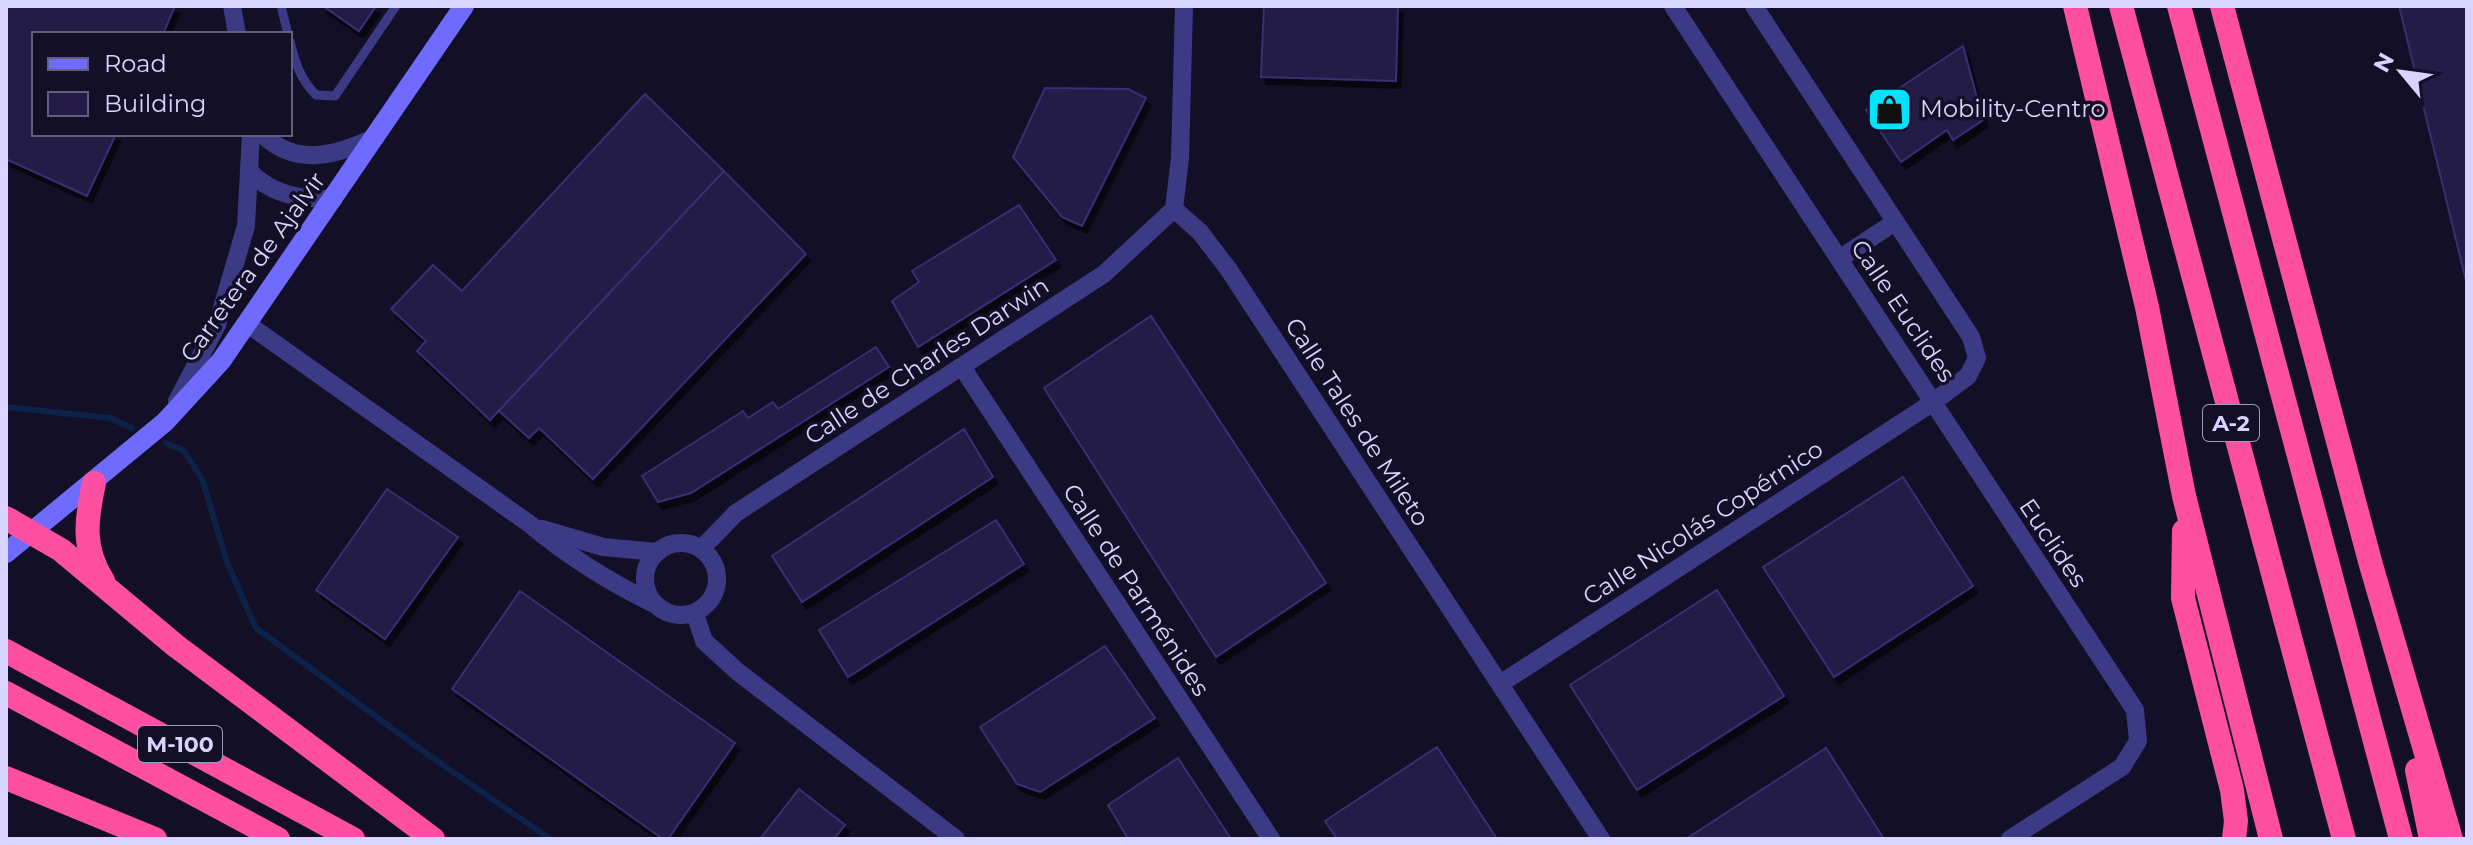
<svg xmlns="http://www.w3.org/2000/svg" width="2473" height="845" viewBox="0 0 2473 845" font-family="Montserrat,sans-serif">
<defs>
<filter id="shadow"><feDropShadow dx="4.5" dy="7" stdDeviation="0" flood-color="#0009"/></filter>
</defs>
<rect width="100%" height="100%" fill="#130f26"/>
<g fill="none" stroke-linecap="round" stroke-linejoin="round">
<g stroke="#0c2248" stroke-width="6">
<polyline points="6,407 110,418 132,428"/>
<polyline points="166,443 184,451 202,479 228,565 256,628 420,749 550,839"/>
</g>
</g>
<g fill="#241b47" stroke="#3b2d73" stroke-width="2" filter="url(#shadow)">
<polygon points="6,6 175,6 163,34 34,34 34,134 116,134 87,196 6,159"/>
<polygon points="323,6 376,6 359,31"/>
<polygon points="1264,6 1398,6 1396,81 1261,77"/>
<polygon points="2399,6 2467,6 2467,285"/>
<polygon points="1963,46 1983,120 1953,140 1947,130 1901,162 1866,110"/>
<polygon points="1045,88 1128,89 1146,98 1082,226 1062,217 1013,157"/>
<polygon points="645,94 724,171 490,420 417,351 426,341 391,309 433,265 462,291"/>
<polygon points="724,171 806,254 593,479 539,428 529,438 499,411"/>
<polygon points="1019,205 1056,260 918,347 892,301 919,282 912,271"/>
<polygon points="1151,316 1326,583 1216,657 1044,388"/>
<polygon points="876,347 889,367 691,493 658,502 642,476 743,411 748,418 773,402 778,409"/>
<polygon points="964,429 993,477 802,602 772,556"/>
<polygon points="1903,477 1973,586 1834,677 1763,567"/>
<polygon points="387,489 458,537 385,639 316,590"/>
<polygon points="996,520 1024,564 848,677 819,630"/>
<polygon points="1717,590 1784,696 1637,790 1570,685"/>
<polygon points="520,591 735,743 668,839 663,839 452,689"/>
<polygon points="1105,646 1155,718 1040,792 1017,784 980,727"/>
<polygon points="1437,747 1497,839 1337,839 1325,821"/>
<polygon points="1826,748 1884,839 1686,839"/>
<polygon points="1178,758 1231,839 1128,839 1108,805"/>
<polygon points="799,789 845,825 834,839 760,839"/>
</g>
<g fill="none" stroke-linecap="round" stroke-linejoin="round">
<g stroke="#3d3a85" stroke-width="9">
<polyline points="281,6 288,34"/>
<path d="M 290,41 C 295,62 300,79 316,95 L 335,96 L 396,6"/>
</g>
<g stroke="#3d3a85" stroke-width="18">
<polyline points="232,6 237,34"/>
<polyline points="1184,6 1180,158 1174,209 1200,232 1229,270 1601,839"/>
<polyline points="1673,6 2135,710 2138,741 2122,767 2010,839"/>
<path d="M 262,134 C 297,168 337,155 376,137"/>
<path d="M 249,171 C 273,196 301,199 334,199"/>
<polyline points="1839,259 1895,222"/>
<path d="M 249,325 L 531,525 C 569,557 608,581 652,603"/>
<polyline points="962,367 1271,839"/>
<polyline points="177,401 217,325 246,226 251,134"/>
<polyline points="542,529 603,547 657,552"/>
<circle cx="681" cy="579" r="36"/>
<polyline points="702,548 736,513 1104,274 1174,209"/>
<polyline points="695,614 704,641 738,672 956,839"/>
<polyline points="1500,684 1932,403 1968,376 1977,358 1971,337 1754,6"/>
</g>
<polyline stroke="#6f6bff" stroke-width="20" points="6,553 165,422 221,361 464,6"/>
<g stroke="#ff4fa3" stroke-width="24">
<polyline points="2075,6 2147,307 2184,496 2271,839"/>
<polyline points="2121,6 2344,839"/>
<polyline points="2179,6 2401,839"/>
<polyline points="2222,6 2371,565 2451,839"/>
<path d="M 94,483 C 86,520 82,548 103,581"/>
<polyline points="6,518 61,550 176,646 433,839"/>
<polyline points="2184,531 2183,598 2232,790 2236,821 2234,839"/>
<polyline points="6,651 353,839"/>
<polyline points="6,693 278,839"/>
<polyline points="2417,770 2431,839"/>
<polyline points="6,778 155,839"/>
</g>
</g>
<defs>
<symbol id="shop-square" viewBox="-11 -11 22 22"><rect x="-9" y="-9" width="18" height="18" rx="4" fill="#00e5ff" stroke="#130f26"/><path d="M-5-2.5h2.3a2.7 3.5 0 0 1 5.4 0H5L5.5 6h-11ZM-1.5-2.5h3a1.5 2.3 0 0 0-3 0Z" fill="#111"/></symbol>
</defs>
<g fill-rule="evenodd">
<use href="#shop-square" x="1864" y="84" width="51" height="51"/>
</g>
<g text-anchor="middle" stroke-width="7" stroke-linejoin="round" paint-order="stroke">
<g fill="#130f26" stroke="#9e99be" stroke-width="2">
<rect x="2203" y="405" width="56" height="36" rx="6"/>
<rect x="138" y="726" width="84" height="36" rx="6"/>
</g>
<g font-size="22" font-weight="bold" fill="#d9d4ff">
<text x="2231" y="431">A-2</text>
<text x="180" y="752">M-100</text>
</g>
<g font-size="24" fill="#d9d4ff" stroke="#130f26" text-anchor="start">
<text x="1920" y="117">Mobility-Centro</text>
</g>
<g font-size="24" fill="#d9d4ff" stroke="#130f26">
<text transform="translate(253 267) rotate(-54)" y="8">Carretera de Ajalvir</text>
<text transform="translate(1903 311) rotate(56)" y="8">Calle Euclides</text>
<text transform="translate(927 361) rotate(-33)" y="8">Calle de Charles Darwin</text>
<text transform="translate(1357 422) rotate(57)" y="8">Calle Tales de Mileto</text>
<text transform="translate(1703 523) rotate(-33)" y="8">Calle Nicolás Copérnico</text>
<text transform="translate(2053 543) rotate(56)" y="8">Euclides</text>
<text transform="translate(1136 590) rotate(57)" y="8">Calle de Parménides</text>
</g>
</g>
<rect width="2473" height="845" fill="none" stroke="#d9d4ff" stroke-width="16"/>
<rect x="32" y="32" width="260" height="104" fill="#130f26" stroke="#625e7d" stroke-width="2"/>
<rect x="48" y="58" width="40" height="12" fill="#6f6bff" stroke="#625e7d" stroke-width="2"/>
<text x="104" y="72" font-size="24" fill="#d9d4ff">Road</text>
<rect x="48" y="92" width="40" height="24" fill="#241b47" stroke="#625e7d" stroke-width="2"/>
<text x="104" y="112" font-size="24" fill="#d9d4ff">Building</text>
<g transform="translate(2401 72) rotate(299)" stroke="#130f26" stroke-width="6" paint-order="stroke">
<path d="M0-6L14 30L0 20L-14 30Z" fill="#d9d4ff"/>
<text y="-12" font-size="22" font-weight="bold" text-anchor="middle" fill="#d9d4ff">N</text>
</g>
</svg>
